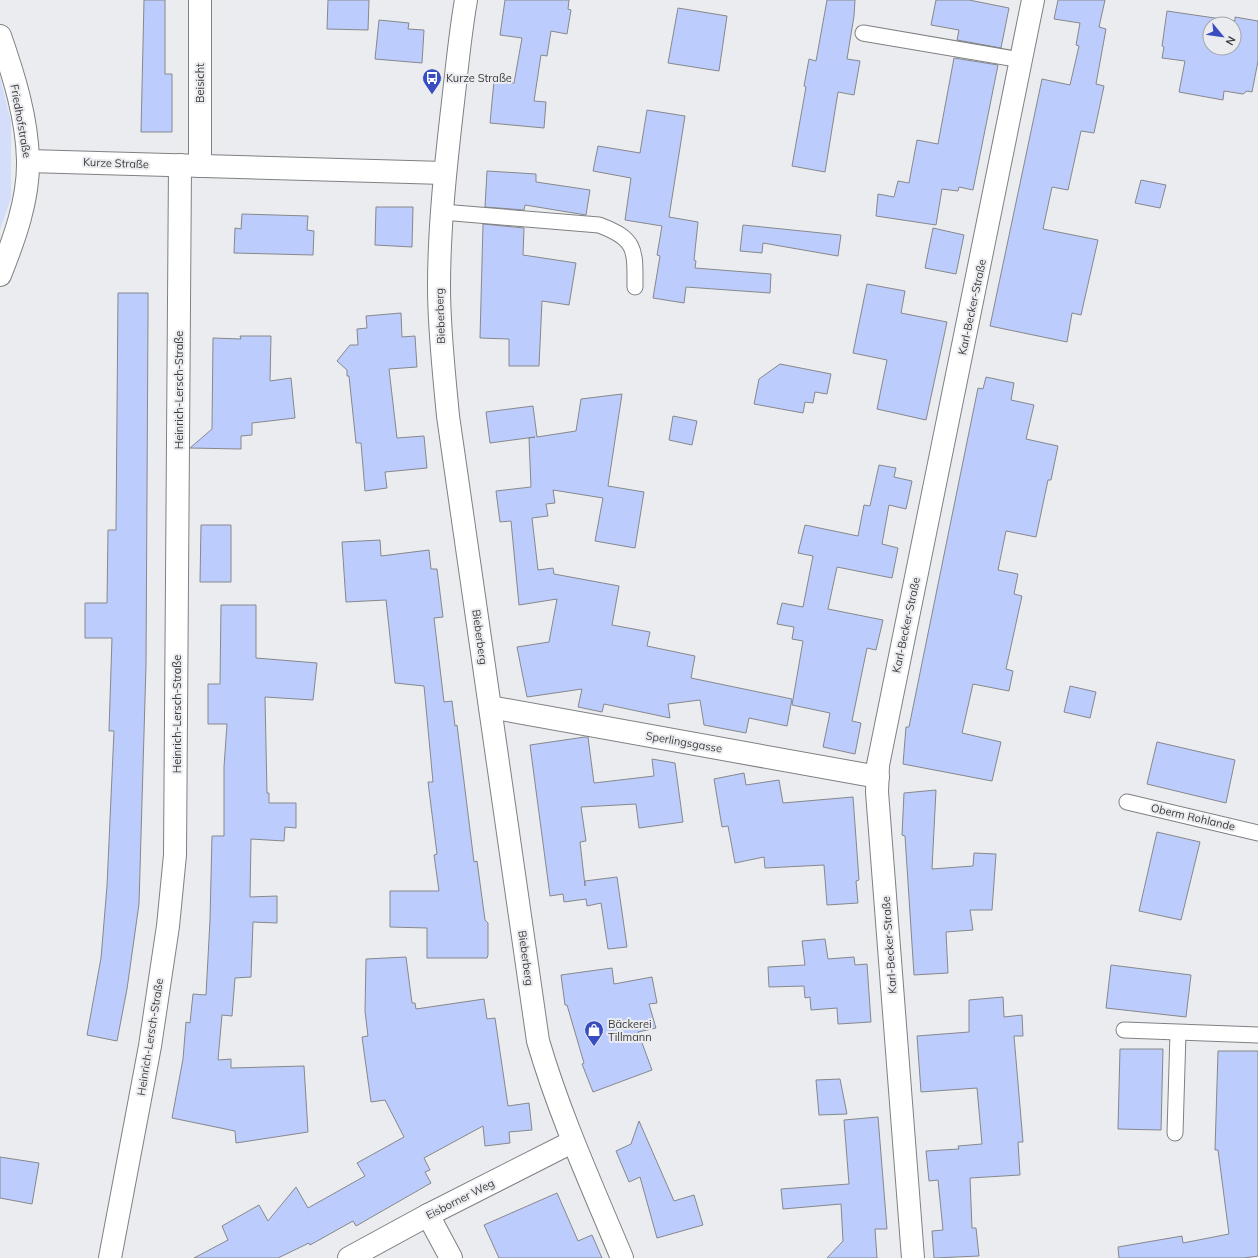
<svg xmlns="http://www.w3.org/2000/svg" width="1258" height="1258" viewBox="0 0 1258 1258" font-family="Mulish,sans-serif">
<rect width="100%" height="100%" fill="#ebecef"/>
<polygon fill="#d4defa" points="0,77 11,122 11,198 0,230"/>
<g fill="#bccdfd" stroke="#87888b" fill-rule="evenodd">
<polygon points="144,0 165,0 165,74 172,74 172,132 141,132"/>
<polygon points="328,0 369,0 368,30 327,29"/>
<polygon points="505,0 569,0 568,9 571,10 567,34 551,31 547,56 541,55 534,101 546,102 544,128 490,123 494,81 514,83 522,38 500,35"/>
<polygon points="827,0 855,0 854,16 847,59 860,61 854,95 838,92 825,172 792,166 806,87 804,86 809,59 816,61"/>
<polygon points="936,0 969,0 1009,8 1001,48 957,40 959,30 931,25"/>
<polygon points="1058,0 1105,0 1099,27 1106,29 1096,84 1104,86 1094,133 1081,131 1068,190 1052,187 1043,229 1098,240 1081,315 1072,313 1067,342 990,326 1042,79 1070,85 1079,46 1076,45 1080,23 1054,19"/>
<polygon points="678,8 727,16 719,71 668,63"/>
<path d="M 1167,11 L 1235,21 L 1235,17 L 1258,21 L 1258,61 L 1252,92 L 1247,91 L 1243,94 L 1224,91 L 1223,100 L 1179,92 L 1185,61 L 1162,58 L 1164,47 L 1162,46 ZM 1210,24 L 1234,24 L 1234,48 L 1210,48 Z"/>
<polygon points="379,20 409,23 408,29 424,30 422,63 375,59"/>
<polygon points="954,58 998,65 973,190 959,187 958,191 942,189 936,225 876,216 878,194 894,197 898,181 909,183 917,140 938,144"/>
<polygon points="647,110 685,116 669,217 698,222 694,260 696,261 695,268 771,274 770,293 686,287 684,303 653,298 660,256 657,255 662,226 625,220 631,178 593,171 598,146 640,153"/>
<polygon points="487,171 536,174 536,182 590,190 586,215 525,205 524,210 485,207"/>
<polygon points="1141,180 1166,185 1160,208 1135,203"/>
<polygon points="376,207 413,207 412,247 375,245"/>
<polygon points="242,214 308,216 307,230 314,231 313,255 234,253 235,228 241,229"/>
<polygon points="483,224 524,228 523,255 576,263 569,305 542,301 539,366 509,366 509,339 480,338"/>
<polygon points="743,225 841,235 838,256 763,243 762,253 740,251"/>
<polygon points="933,228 964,235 956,274 925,268"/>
<polygon points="867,284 905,291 901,313 947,322 926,420 877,409 887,360 853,353"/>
<polygon points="118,293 148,293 148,317 146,665 139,904 127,989 117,1041 87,1035 101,958 107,886 114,731 109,731 112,638 85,638 85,603 107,603 108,530 116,530"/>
<polygon points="401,313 402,337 415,336 417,367 389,369 397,438 424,436 427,468 385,472 387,488 365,491 361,443 356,443 349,376 347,376 347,370 337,361 350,345 358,345 357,329 367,328 366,316"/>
<polygon points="240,336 271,336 270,381 291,378 295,418 252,423 252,435 241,436 241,449 190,448 212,429 213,338 241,339"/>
<polygon points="780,364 831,374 827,394 815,392 813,403 805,402 803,413 754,404 759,379"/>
<polygon points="986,377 1014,383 1011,400 1034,405 1026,439 1058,446 1051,480 1048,480 1036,537 1006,531 998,570 1018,574 1014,594 1022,596 1006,669 1013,671 1009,691 973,684 962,733 1001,742 992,781 903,764 906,727 909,727 978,388 983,389"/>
<polygon points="622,394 608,486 644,492 635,548 595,541 603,498 553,490 555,503 546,504 548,516 532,518 538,570 553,568 554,574 619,586 612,625 650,632 647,646 695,656 691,678 792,699 787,726 749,718 746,733 704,725 700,700 668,704 670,718 604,704 602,712 578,707 582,689 527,697 517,647 549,642 557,599 519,605 511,521 500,522 496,491 531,487 529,438 535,437 490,443 486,412 533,406 537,437 576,431 581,399"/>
<polygon points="673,416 697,421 692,445 669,440"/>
<polygon points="879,465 896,468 894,477 912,481 906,509 889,505 882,544 898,548 892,578 837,567 828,609 883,620 876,650 867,648 852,721 861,723 855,754 823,747 830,713 792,705 803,641 792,639 794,627 777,624 782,603 803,607 813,556 798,553 805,525 858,536 864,505 870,506"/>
<polygon points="201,525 231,525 231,582 200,582"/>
<polygon points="380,540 381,556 429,550 431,569 437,569 443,617 434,618 444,702 452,701 455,726 457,725 474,862 477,861 485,920 488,923 488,955 487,958 427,958 427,928 390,927 390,891 439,891 434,855 437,854 428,782 433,782 424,686 395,683 386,600 346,602 342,542"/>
<polygon points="221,605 256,605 256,658 317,663 313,700 265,697 267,793 269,793 269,803 296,803 296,828 285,827 284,841 251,839 250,897 277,896 277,923 253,922 251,977 235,978 232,1016 222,1015 218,1060 231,1059 231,1068 304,1066 308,1132 236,1143 235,1131 172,1118 183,1059 186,1022 190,1023 193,994 206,995 210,920 212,836 224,836 224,767 227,724 208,724 208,684 220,684"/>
<polygon points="1070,686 1096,692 1090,718 1064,712"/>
<polygon points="585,737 588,737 594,783 654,776 652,759 675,763 683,822 639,828 636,804 581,807 586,841 580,842 585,886 585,881 617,877 627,947 608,949 601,903 587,906 586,899 564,902 563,894 550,896 530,745"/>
<polygon points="1157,742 1235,760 1226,803 1147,784"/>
<polygon points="744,773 746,785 779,780 783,803 853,797 859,880 856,881 858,903 827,905 824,865 765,868 764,857 735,863 728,826 722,827 714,779"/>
<polygon points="936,790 932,869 973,866 974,853 996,854 992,910 970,910 973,930 946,932 948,973 914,975 905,836 902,835 904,793"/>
<polygon points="1157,832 1200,842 1181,920 1139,911"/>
<polygon points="825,939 828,959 854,957 855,965 867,964 871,1022 838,1024 837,1008 811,1010 810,997 805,998 804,986 769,987 768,967 805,965 802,941"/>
<polygon points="406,957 412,1003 415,1003 416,1009 484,999 487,1019 495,1018 508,1106 529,1103 532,1130 509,1132 510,1143 485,1146 483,1126 424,1158 430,1170 425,1172 431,1183 356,1226 353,1221 310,1245 309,1243 278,1258 194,1258 228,1240 222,1226 259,1205 268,1221 296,1187 308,1208 365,1176 357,1163 404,1137 385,1100 371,1102 362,1037 368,1036 365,1011 366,959"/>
<polygon points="1111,965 1191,975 1186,1017 1106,1008"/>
<polygon points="612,968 614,984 652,977 657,1003 649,1004 656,1028 638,1032 652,1070 593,1092 582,1064 584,1063 567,1005 565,1005 561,975"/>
<polygon points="1003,997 1004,1017 1022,1015 1023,1036 1014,1036 1023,1142 1018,1142 1020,1175 970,1178 972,1228 976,1228 979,1256 934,1258 932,1231 943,1230 938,1180 929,1181 926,1151 959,1149 958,1146 982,1144 977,1088 921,1092 917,1036 969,1032 969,1000"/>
<polygon points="1120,1049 1163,1049 1161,1130 1118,1129"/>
<polygon points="1218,1051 1258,1051 1258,1256 1244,1258 1119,1258 1118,1247 1182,1236 1183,1243 1229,1234 1218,1150 1215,1150"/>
<polygon points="840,1079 847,1114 819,1115 816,1080"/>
<polygon points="878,1117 887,1229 875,1229 877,1258 827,1258 843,1241 841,1204 783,1209 781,1189 849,1184 844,1120"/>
<polygon points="639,1121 674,1201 694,1195 703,1225 657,1238 640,1177 629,1182 616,1151 631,1144"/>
<polygon points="0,1157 39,1163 32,1204 0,1198"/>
<polygon points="557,1193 578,1241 592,1235 602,1258 499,1258 484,1225"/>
</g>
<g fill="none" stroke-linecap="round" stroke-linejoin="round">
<defs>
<g id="service">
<polyline points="863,33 1021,60"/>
<path d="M 442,212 L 599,225 C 637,239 635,250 635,287"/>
<polyline points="1127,802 1258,833"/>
<polyline points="1124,1030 1258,1035"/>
<polyline points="1175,1133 1178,1033"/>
</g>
<g id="minor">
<path d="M 466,0 C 460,34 457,68 453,102 C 446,163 439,225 439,287 C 439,330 444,373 448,416 L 538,1041 C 560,1116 592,1186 622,1258"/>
<path d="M 0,36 C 14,76 27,118 28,160 C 29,199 14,240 0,275"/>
<polyline points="28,161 444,173"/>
<polyline points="200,166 200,0"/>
<polyline points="490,707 878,777"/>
<polyline points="428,1215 451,1258"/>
<polyline points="110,1258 150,1046 168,926 175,855 180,165"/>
<polyline points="349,1258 428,1215 572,1142"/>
<polyline points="913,1258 877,792 878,765 1033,0"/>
</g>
</defs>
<use href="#service" stroke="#7f8083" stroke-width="17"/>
<use href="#minor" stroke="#7f8083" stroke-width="24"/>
<use href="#service" stroke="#fff" stroke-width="15"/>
<use href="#minor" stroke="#fff" stroke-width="22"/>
</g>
<defs>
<symbol id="bus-pin" viewBox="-11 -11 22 30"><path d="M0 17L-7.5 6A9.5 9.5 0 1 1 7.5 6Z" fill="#384ec0" stroke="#ebecef"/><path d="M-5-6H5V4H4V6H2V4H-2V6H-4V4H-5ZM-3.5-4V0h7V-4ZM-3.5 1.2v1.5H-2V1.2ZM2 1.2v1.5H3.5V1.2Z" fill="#fff"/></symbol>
<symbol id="shop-pin" viewBox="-11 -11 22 30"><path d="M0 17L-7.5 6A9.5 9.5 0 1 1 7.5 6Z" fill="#384ec0" stroke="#ebecef"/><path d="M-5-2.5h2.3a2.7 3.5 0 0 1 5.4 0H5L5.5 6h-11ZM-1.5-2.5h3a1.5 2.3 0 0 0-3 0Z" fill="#fff"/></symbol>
</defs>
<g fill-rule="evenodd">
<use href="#bus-pin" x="421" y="67" width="22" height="30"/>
<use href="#shop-pin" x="583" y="1019" width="22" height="30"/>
</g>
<g text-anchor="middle" stroke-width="4" stroke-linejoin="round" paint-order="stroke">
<g font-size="11" fill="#3c3c3e" stroke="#ebecef" text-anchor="start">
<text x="446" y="82">Kurze Straße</text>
<text x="608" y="1028">Bäckerei<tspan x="608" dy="13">Tillmann</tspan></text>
</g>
<g font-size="11" fill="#3c3c3e" stroke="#ebecef">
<text transform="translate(200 83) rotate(-90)" y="4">Beisicht</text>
<text transform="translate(21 121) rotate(80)" y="4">Friedhofstraße</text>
<text transform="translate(116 163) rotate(2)" y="4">Kurze Straße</text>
<text transform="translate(972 307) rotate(-78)" y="4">Karl-Becker-Straße</text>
<text transform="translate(440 316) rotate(-92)" y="4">Bieberberg</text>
<text transform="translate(179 390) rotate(-90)" y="4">Heinrich-Lersch-Straße</text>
<text transform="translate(906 625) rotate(-78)" y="4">Karl-Becker-Straße</text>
<text transform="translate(480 637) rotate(82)" y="4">Bieberberg</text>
<text transform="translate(177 714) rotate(-90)" y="4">Heinrich-Lersch-Straße</text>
<text transform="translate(684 742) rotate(10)" y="4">Sperlingsgasse</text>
<text transform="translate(1193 817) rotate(13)" y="4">Oberm Rohlande</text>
<text transform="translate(889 945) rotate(-94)" y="4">Karl-Becker-Straße</text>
<text transform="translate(526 958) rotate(82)" y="4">Bieberberg</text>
<text transform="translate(150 1037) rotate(-81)" y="4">Heinrich-Lersch-Straße</text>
<text transform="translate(460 1199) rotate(-27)" y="4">Eisborner Weg</text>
</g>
</g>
<g transform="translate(1222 36) rotate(119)"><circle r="19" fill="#ebecef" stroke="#a5a6a8"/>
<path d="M0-3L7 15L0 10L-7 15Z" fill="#384ec0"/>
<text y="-6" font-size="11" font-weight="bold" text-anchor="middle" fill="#3c3c3e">N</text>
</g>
</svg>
